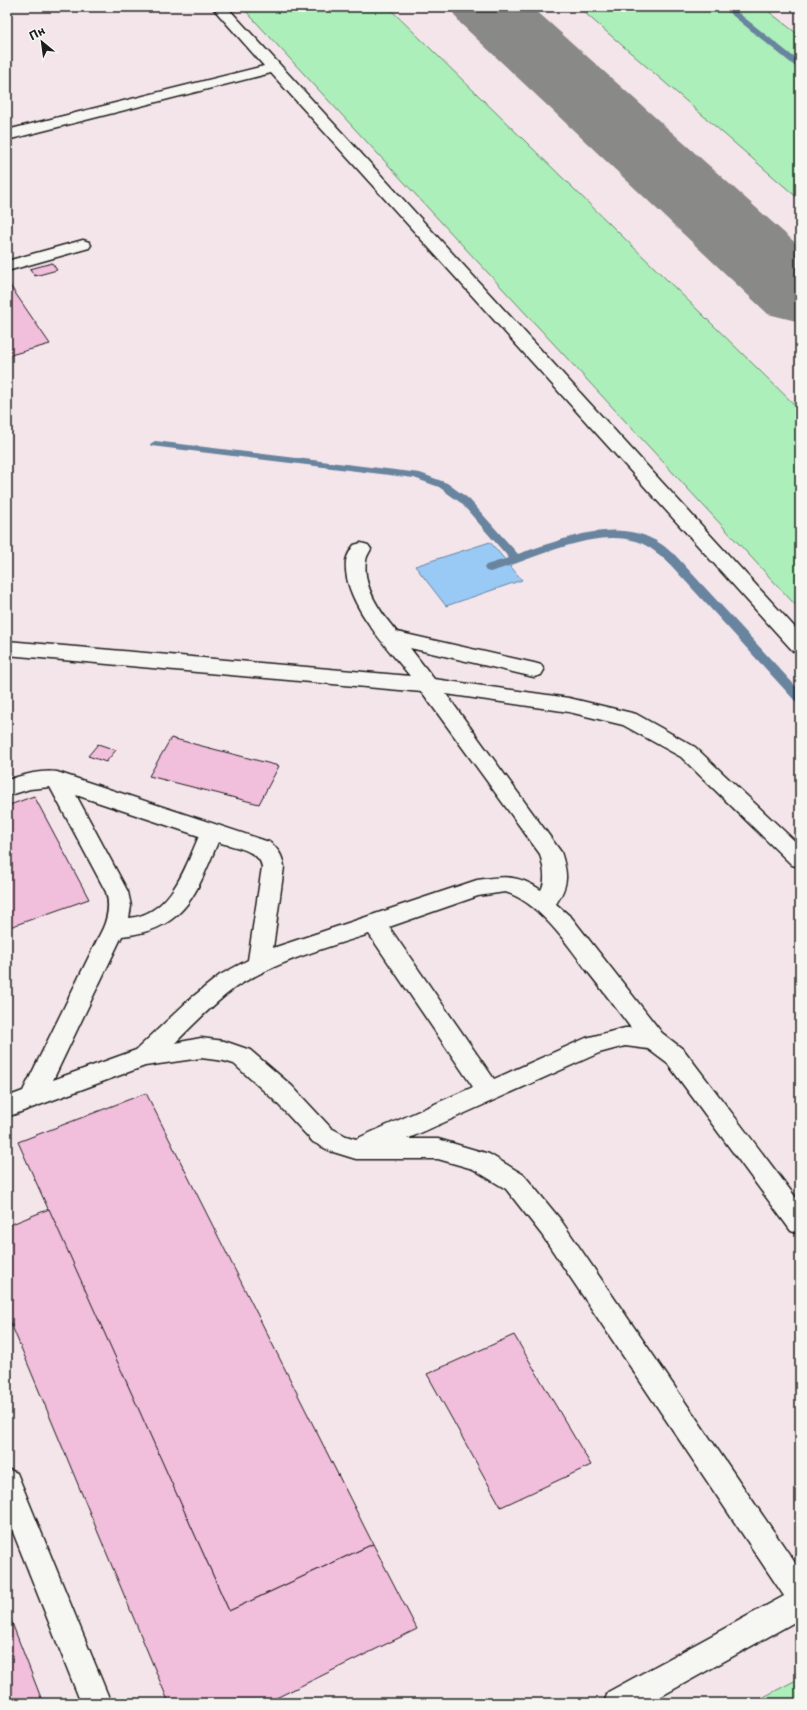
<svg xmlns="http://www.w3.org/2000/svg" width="807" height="1710" viewBox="0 0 807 1710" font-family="'Playpen Sans',sans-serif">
<rect width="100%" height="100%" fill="#f6f6f2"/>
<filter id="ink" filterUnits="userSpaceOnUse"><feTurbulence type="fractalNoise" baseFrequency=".025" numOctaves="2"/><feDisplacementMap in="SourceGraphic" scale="8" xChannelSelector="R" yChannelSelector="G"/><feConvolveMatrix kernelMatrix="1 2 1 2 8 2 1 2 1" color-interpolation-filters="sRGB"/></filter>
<g filter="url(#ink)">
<rect fill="#f4e5eb" x="7" y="7" width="793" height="1696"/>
<g fill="#acefba" stroke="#64866b">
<polygon points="242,7 388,7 800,410 800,610"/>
<polygon points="578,7 763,7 800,36 800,200"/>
<polygon points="800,1678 800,1703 752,1703"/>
</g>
<polygon fill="#99c9f5" stroke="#67849e" points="490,542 522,580 446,606 415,566"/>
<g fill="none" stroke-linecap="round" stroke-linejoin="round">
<g fill="#67849e" fill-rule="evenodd">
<polygon points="722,7 731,7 800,62 800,69 797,68"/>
<path d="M 155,441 L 420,473 L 447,483 L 469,499 L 518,554 C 562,540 617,515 661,544 C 666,547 670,552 675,555 L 800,691 L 800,703 L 796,702 L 667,561 C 657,553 648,545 636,541 C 592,528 532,560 490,572 L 486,571 L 484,568 L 486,565 L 509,558 L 461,503 L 439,487 L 414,478 L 151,446 L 150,444 Z"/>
</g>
<polygon fill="#898987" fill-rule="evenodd" points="449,7 532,7 800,247 800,322 768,314 460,23"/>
</g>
<g fill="#f1bedb" stroke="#1c1c1c">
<polygon points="52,263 57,270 35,276 30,269"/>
<polygon points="7,281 50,344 7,356"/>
<polygon points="171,738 279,766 259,804 149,776"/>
<polygon points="98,744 116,750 106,762 88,756"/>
<polygon points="34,796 89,899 7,928 7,806"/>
<polygon points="146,1093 373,1544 229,1611 18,1142"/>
<polygon points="49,1209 229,1611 373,1544 417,1629 266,1703 169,1703 7,1314 7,1226"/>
<polygon points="514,1335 591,1465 501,1507 427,1374"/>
<polygon points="7,1610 43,1703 7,1703"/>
</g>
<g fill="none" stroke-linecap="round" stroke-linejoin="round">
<defs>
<g id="minor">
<polygon points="212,7 227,7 800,633 800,653 793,651 271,73 7,140 7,130 15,128 264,66"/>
<polygon points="83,240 89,242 91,245 89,248 7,271 7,261"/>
<path d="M 361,543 L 368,545 L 371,549 C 369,553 366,557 366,561 C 362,587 381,613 397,632 L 534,663 L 541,665 L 544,670 L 541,675 L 534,677 L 410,648 L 434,679 L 569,698 L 636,714 L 695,747 L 800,846 L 800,867 L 792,865 L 681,757 L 623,725 L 569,712 L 446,694 L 561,852 C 568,874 569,884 556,904 L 572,918 L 662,1033 L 684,1050 L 800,1203 L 800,1234 L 791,1231 L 668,1064 L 648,1049 L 625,1046 L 599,1053 L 407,1139 L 438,1139 L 489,1154 L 524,1175 L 560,1219 L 800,1570 L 800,1619 L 649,1703 L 604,1703 L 608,1692 L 784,1596 L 542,1235 L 506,1189 L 473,1169 L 438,1159 L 356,1159 L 330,1151 L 313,1142 L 274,1100 L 234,1064 L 224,1061 L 201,1058 L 145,1066 L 7,1117 L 7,1097 L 23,1091 L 103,928 C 108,916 110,905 106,892 L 50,787 L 30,789 L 7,796 L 7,780 C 24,775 39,770 57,772 L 269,842 C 278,848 283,857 284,867 L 273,948 L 477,880 C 504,876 517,874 541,890 C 547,880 543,865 540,854 L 422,692 L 7,655 L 7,641 L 410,676 C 387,647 342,601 346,561 C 347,556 351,549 354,545 ZM 76,795 L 199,836 C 185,868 171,914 129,918 L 131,906 L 128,892 ZM 218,842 C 233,847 260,850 262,867 L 248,960 L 220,975 L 190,999 L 136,1050 L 53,1080 L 122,936 C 185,930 196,894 218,842 ZM 505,892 C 537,900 569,946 588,972 C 603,991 617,1009 631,1028 L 625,1028 L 586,1038 L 494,1079 L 389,927 L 478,896 ZM 369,934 L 473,1087 L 356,1139 L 346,1136 L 331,1128 L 292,1086 L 250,1050 L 224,1041 L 201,1038 L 175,1043 C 194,1024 214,1003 236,987 C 275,962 325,948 369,934 Z"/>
<polygon points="7,1469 17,1473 111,1703 81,1703 7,1517"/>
</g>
</defs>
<use href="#minor" stroke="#1c1c1c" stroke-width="3"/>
<use href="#minor" fill="#f6f6f2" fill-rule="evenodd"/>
</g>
</g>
<rect width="807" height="1710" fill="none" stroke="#f6f6f2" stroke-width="24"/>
<rect x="12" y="12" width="783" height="1686" fill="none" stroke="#1c1c1c" stroke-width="1.5" filter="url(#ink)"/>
<g transform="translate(42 42) rotate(331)" stroke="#f6f6f2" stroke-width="3" paint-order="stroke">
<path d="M0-3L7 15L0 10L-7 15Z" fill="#1c1c1c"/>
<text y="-6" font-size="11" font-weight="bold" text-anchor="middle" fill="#1c1c1c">Пн</text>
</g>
</svg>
